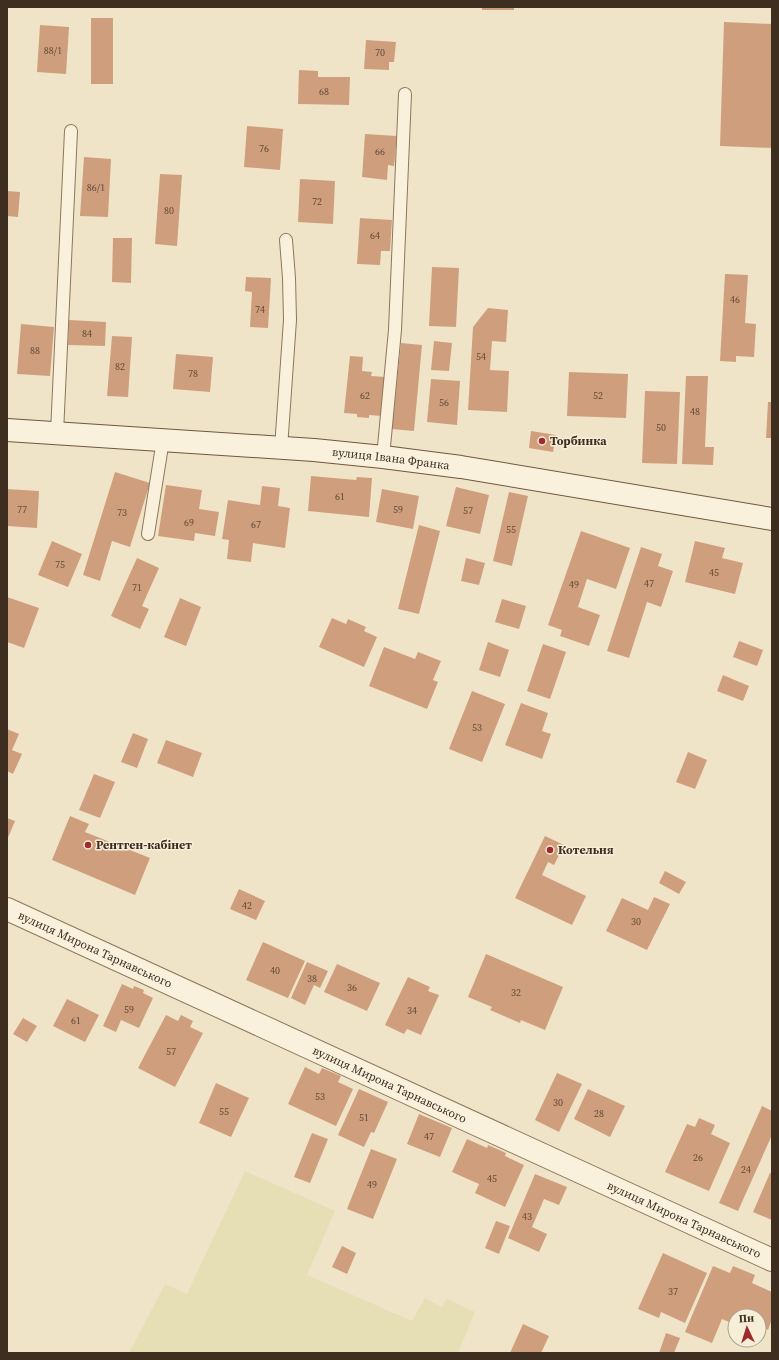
<svg xmlns="http://www.w3.org/2000/svg" width="779" height="1360" viewBox="0 0 779 1360" font-family="'Source Serif 4',serif">
<rect width="100%" height="100%" fill="#f0e4c8"/>
<polygon fill="#e6deb5" points="245,1171 335,1211 307,1275 412,1321 425,1298 442,1307 447,1299 475,1312 458,1353 129,1353 165,1284 187,1294"/>
<g fill="#cf9f7d">
<rect x="482" y="7" width="32" height="3"/>
<rect x="91" y="18" width="22" height="66"/>
<polygon points="724,22 772,24 772,148 720,146"/>
<polygon points="40,25 69,27 66,74 37,72"/>
<polygon points="366,40 396,42 394,62 389,62 389,70 364,69"/>
<polygon points="299,70 318,71 318,77 350,77 349,105 298,104"/>
<polygon points="247,126 283,129 280,170 244,167"/>
<polygon points="365,134 397,136 394,166 388,165 387,180 362,177"/>
<polygon points="84,157 111,159 108,217 80,216"/>
<polygon points="160,174 182,175 177,246 155,244"/>
<polygon points="300,179 335,181 333,224 298,222"/>
<polygon points="7,191 20,192 18,217 7,216"/>
<polygon points="360,218 392,220 390,251 381,251 380,265 357,264"/>
<polygon points="113,238 132,238 131,283 112,282"/>
<polygon points="432,267 459,268 456,327 429,326"/>
<polygon points="725,274 748,275 745,323 756,324 754,357 736,356 736,362 720,361"/>
<polygon points="246,277 271,278 268,328 250,327 252,292 245,291"/>
<polygon points="488,308 508,310 506,342 492,341 490,370 509,371 507,412 468,410 473,327"/>
<polygon points="69,320 106,322 105,346 68,345"/>
<polygon points="21,324 54,327 50,376 17,374"/>
<polygon points="112,336 132,337 128,397 107,396"/>
<polygon points="434,341 452,343 449,371 431,370"/>
<polygon points="401,343 422,345 414,431 392,429"/>
<polygon points="176,354 213,357 210,392 173,389"/>
<polygon points="350,356 363,357 362,371 372,372 371,376 385,377 382,416 369,415 369,418 357,417 357,414 344,413"/>
<polygon points="569,372 628,374 626,418 567,416"/>
<polygon points="686,376 708,376 705,447 714,447 713,465 682,464"/>
<polygon points="431,379 460,381 457,425 427,422"/>
<polygon points="645,391 680,392 677,464 642,463"/>
<polygon points="768,402 772,402 772,438 766,438"/>
<polygon points="531,431 556,435 553,452 529,448"/>
<polygon points="115,472 150,483 130,547 112,541 100,581 83,575"/>
<polygon points="311,476 356,480 357,477 372,478 369,517 308,511"/>
<polygon points="166,485 202,490 199,509 219,512 215,536 195,533 194,541 158,536"/>
<polygon points="262,486 280,488 278,506 290,508 285,548 253,543 251,562 227,559 229,540 222,539 228,500 260,505"/>
<polygon points="456,487 489,495 480,534 446,526"/>
<polygon points="7,489 39,491 37,528 7,526"/>
<polygon points="382,489 419,496 413,529 376,522"/>
<polygon points="509,492 528,496 512,566 493,561"/>
<polygon points="419,525 440,531 419,614 398,609"/>
<polygon points="581,531 630,548 616,589 587,579 578,607 600,615 589,646 560,636 562,630 548,625"/>
<polygon points="52,541 82,554 68,587 38,575"/>
<polygon points="695,541 725,548 722,558 743,563 735,594 685,582"/>
<polygon points="641,547 662,554 658,566 673,571 661,607 647,602 629,658 607,651"/>
<polygon points="137,558 159,568 142,606 149,609 140,629 111,616"/>
<polygon points="466,558 485,563 479,585 461,581"/>
<polygon points="7,597 39,608 24,648 7,642"/>
<polygon points="180,598 201,607 186,646 164,637"/>
<polygon points="502,599 526,606 519,629 495,622"/>
<polygon points="332,618 346,624 348,619 366,627 364,631 377,637 364,667 319,647"/>
<polygon points="739,641 763,650 757,666 733,657"/>
<polygon points="488,642 509,650 500,677 479,670"/>
<polygon points="543,644 566,652 550,699 527,691"/>
<polygon points="384,647 415,659 418,652 441,661 433,680 438,682 427,709 369,686"/>
<polygon points="723,675 749,686 743,701 717,691"/>
<polygon points="472,691 505,704 482,762 449,749"/>
<polygon points="521,703 548,713 542,731 551,734 542,759 505,745"/>
<polygon points="7,729 19,734 12,750 22,754 13,774 7,771"/>
<polygon points="133,733 148,739 137,768 121,762"/>
<polygon points="166,740 202,753 193,777 157,763"/>
<polygon points="688,752 707,760 695,789 676,782"/>
<polygon points="94,774 115,782 100,818 79,810"/>
<polygon points="70,816 89,824 85,832 150,858 135,895 52,860"/>
<polygon points="7,818 15,821 7,840"/>
<polygon points="545,836 564,845 554,865 548,862 542,875 586,896 572,925 515,898"/>
<polygon points="665,871 686,882 679,894 659,883"/>
<polygon points="239,889 265,901 256,920 230,909"/>
<polygon points="654,897 670,904 647,950 606,931 622,898 648,910"/>
<polygon points="263,942 305,961 288,998 246,980"/>
<polygon points="486,954 563,987 545,1030 521,1020 520,1023 490,1010 492,1007 468,997"/>
<polygon points="307,962 328,971 320,988 314,985 305,1005 291,998"/>
<polygon points="337,964 380,983 367,1011 324,992"/>
<polygon points="408,977 430,987 428,991 439,995 421,1035 407,1029 404,1034 385,1025"/>
<polygon points="122,984 133,989 134,986 144,990 143,993 153,998 139,1028 121,1020 116,1032 103,1026"/>
<polygon points="67,999 99,1015 85,1042 53,1026"/>
<polygon points="166,1015 178,1021 181,1015 193,1021 190,1027 203,1033 175,1087 138,1068"/>
<polygon points="23,1018 37,1026 27,1042 13,1034"/>
<polygon points="305,1067 319,1074 322,1068 341,1076 338,1082 353,1089 336,1126 288,1104"/>
<polygon points="557,1073 582,1084 559,1132 535,1120"/>
<polygon points="216,1083 249,1098 231,1137 199,1123"/>
<polygon points="359,1089 388,1102 374,1133 371,1132 364,1147 338,1135"/>
<polygon points="588,1089 625,1106 610,1137 574,1119"/>
<polygon points="762,1106 772,1111 772,1135 738,1211 719,1203"/>
<polygon points="419,1114 452,1128 440,1157 407,1144"/>
<polygon points="699,1118 715,1125 711,1134 730,1143 709,1191 665,1172 687,1124 695,1127"/>
<polygon points="312,1133 328,1139 310,1183 294,1177"/>
<polygon points="467,1139 487,1148 488,1145 506,1153 505,1156 524,1165 505,1207 475,1193 479,1184 452,1172"/>
<polygon points="371,1149 397,1159 373,1219 347,1209"/>
<polygon points="770,1173 772,1173 772,1220 753,1212"/>
<polygon points="535,1174 567,1187 559,1205 544,1199 532,1227 547,1234 539,1252 508,1238"/>
<polygon points="496,1221 510,1226 499,1254 485,1248"/>
<polygon points="342,1246 356,1253 347,1274 332,1267"/>
<polygon points="663,1253 707,1273 685,1323 661,1312 659,1318 638,1309"/>
<polygon points="713,1266 730,1273 733,1266 755,1275 752,1283 772,1292 772,1323 771,1322 768,1330 759,1326 759,1316 735,1316 734,1324 722,1319 712,1343 685,1332"/>
<polygon points="523,1324 549,1336 541,1353 510,1353"/>
<polygon points="666,1333 680,1338 674,1353 659,1353"/>
</g>
<g fill="none" stroke-linecap="round" stroke-linejoin="round">
<defs>
<g id="lane">
<polyline points="57,433 71,131"/>
<polyline points="281,448 290,320 289,278 286,240"/>
<polyline points="383,457 395,330 405,94"/>
<polyline points="148,534 163,440"/>
</g>
<g id="street">
<path id="s1" d="M 7,909 L 772,1260"/>
</g>
<g id="secondary">
<path id="s2" d="M 7,430 L 314,450 L 383,457 L 461,467 L 772,519"/>
</g>
</defs>
<use href="#lane" stroke="#8d765c" stroke-width="14"/>
<use href="#street" stroke="#8d765c" stroke-width="24"/>
<use href="#secondary" stroke="#6f573f" stroke-width="24"/>
<use href="#lane" stroke="#faf1dc" stroke-width="12"/>
<use href="#street" stroke="#faf1dc" stroke-width="22"/>
<use href="#secondary" stroke="#faf1dc" stroke-width="22"/>
</g>
<g fill="#9e2a2b" stroke="#f7eed8" stroke-width="1.5">
<circle cx="542" cy="441" r="4"/>
<circle cx="88" cy="845" r="4"/>
<circle cx="550" cy="850" r="4"/>
</g>
<g text-anchor="middle" stroke-width="3" stroke-linejoin="round" paint-order="stroke">
<g font-size="10" fill="#624a37">
<text x="53" y="54">88/1</text>
<text x="380" y="56">70</text>
<text x="324" y="95">68</text>
<text x="264" y="152">76</text>
<text x="380" y="155">66</text>
<text x="96" y="191">86/1</text>
<text x="317" y="205">72</text>
<text x="169" y="214">80</text>
<text x="375" y="239">64</text>
<text x="735" y="303">46</text>
<text x="260" y="313">74</text>
<text x="87" y="337">84</text>
<text x="35" y="354">88</text>
<text x="481" y="360">54</text>
<text x="120" y="370">82</text>
<text x="193" y="377">78</text>
<text x="365" y="399">62</text>
<text x="598" y="399">52</text>
<text x="444" y="406">56</text>
<text x="695" y="415">48</text>
<text x="661" y="431">50</text>
<text x="340" y="500">61</text>
<text x="22" y="513">77</text>
<text x="398" y="513">59</text>
<text x="468" y="514">57</text>
<text x="122" y="516">73</text>
<text x="189" y="526">69</text>
<text x="256" y="528">67</text>
<text x="511" y="533">55</text>
<text x="60" y="568">75</text>
<text x="714" y="576">45</text>
<text x="649" y="587">47</text>
<text x="574" y="588">49</text>
<text x="137" y="591">71</text>
<text x="477" y="731">53</text>
<text x="247" y="909">42</text>
<text x="636" y="925">30</text>
<text x="275" y="974">40</text>
<text x="312" y="982">38</text>
<text x="352" y="991">36</text>
<text x="516" y="996">32</text>
<text x="129" y="1013">59</text>
<text x="412" y="1014">34</text>
<text x="76" y="1024">61</text>
<text x="171" y="1055">57</text>
<text x="320" y="1100">53</text>
<text x="558" y="1106">30</text>
<text x="224" y="1115">55</text>
<text x="599" y="1117">28</text>
<text x="364" y="1121">51</text>
<text x="429" y="1140">47</text>
<text x="698" y="1161">26</text>
<text x="746" y="1173">24</text>
<text x="492" y="1182">45</text>
<text x="372" y="1188">49</text>
<text x="527" y="1220">43</text>
<text x="673" y="1295">37</text>
</g>
<g font-size="12" font-weight="bold" fill="#3d2e20" stroke="#f7eed8" text-anchor="start">
<text x="550" y="445">Торбинка</text>
<text x="96" y="849">Рентген-кабінет</text>
<text x="558" y="854">Котельня</text>
</g>
<g font-size="12" fill="#3d2e20" stroke="#f7eed8">
<text dy="4" stroke="none"><textPath href="#s2" startOffset="385">вулиця Івана Франка</textPath></text>
<text dy="4" stroke="none"><textPath href="#s1" startOffset="97">вулиця Мирона Тарнавського</textPath></text>
<text dy="4" stroke="none"><textPath href="#s1" startOffset="421">вулиця Мирона Тарнавського</textPath></text>
<text dy="4" stroke="none"><textPath href="#s1" startOffset="745">вулиця Мирона Тарнавського</textPath></text>
</g>
</g>
<rect width="779" height="1360" fill="none" stroke="#3d2e20" stroke-width="16"/>
<g transform="translate(747 1328) rotate(356)"><circle r="19" fill="#f7eed8" stroke="#ada18e"/>
<path d="M0-3L7 15L0 10L-7 15Z" fill="#9e2a2b"/>
<text y="-6" font-size="11" font-weight="bold" text-anchor="middle" fill="#3d2e20">Пн</text>
</g>
</svg>
